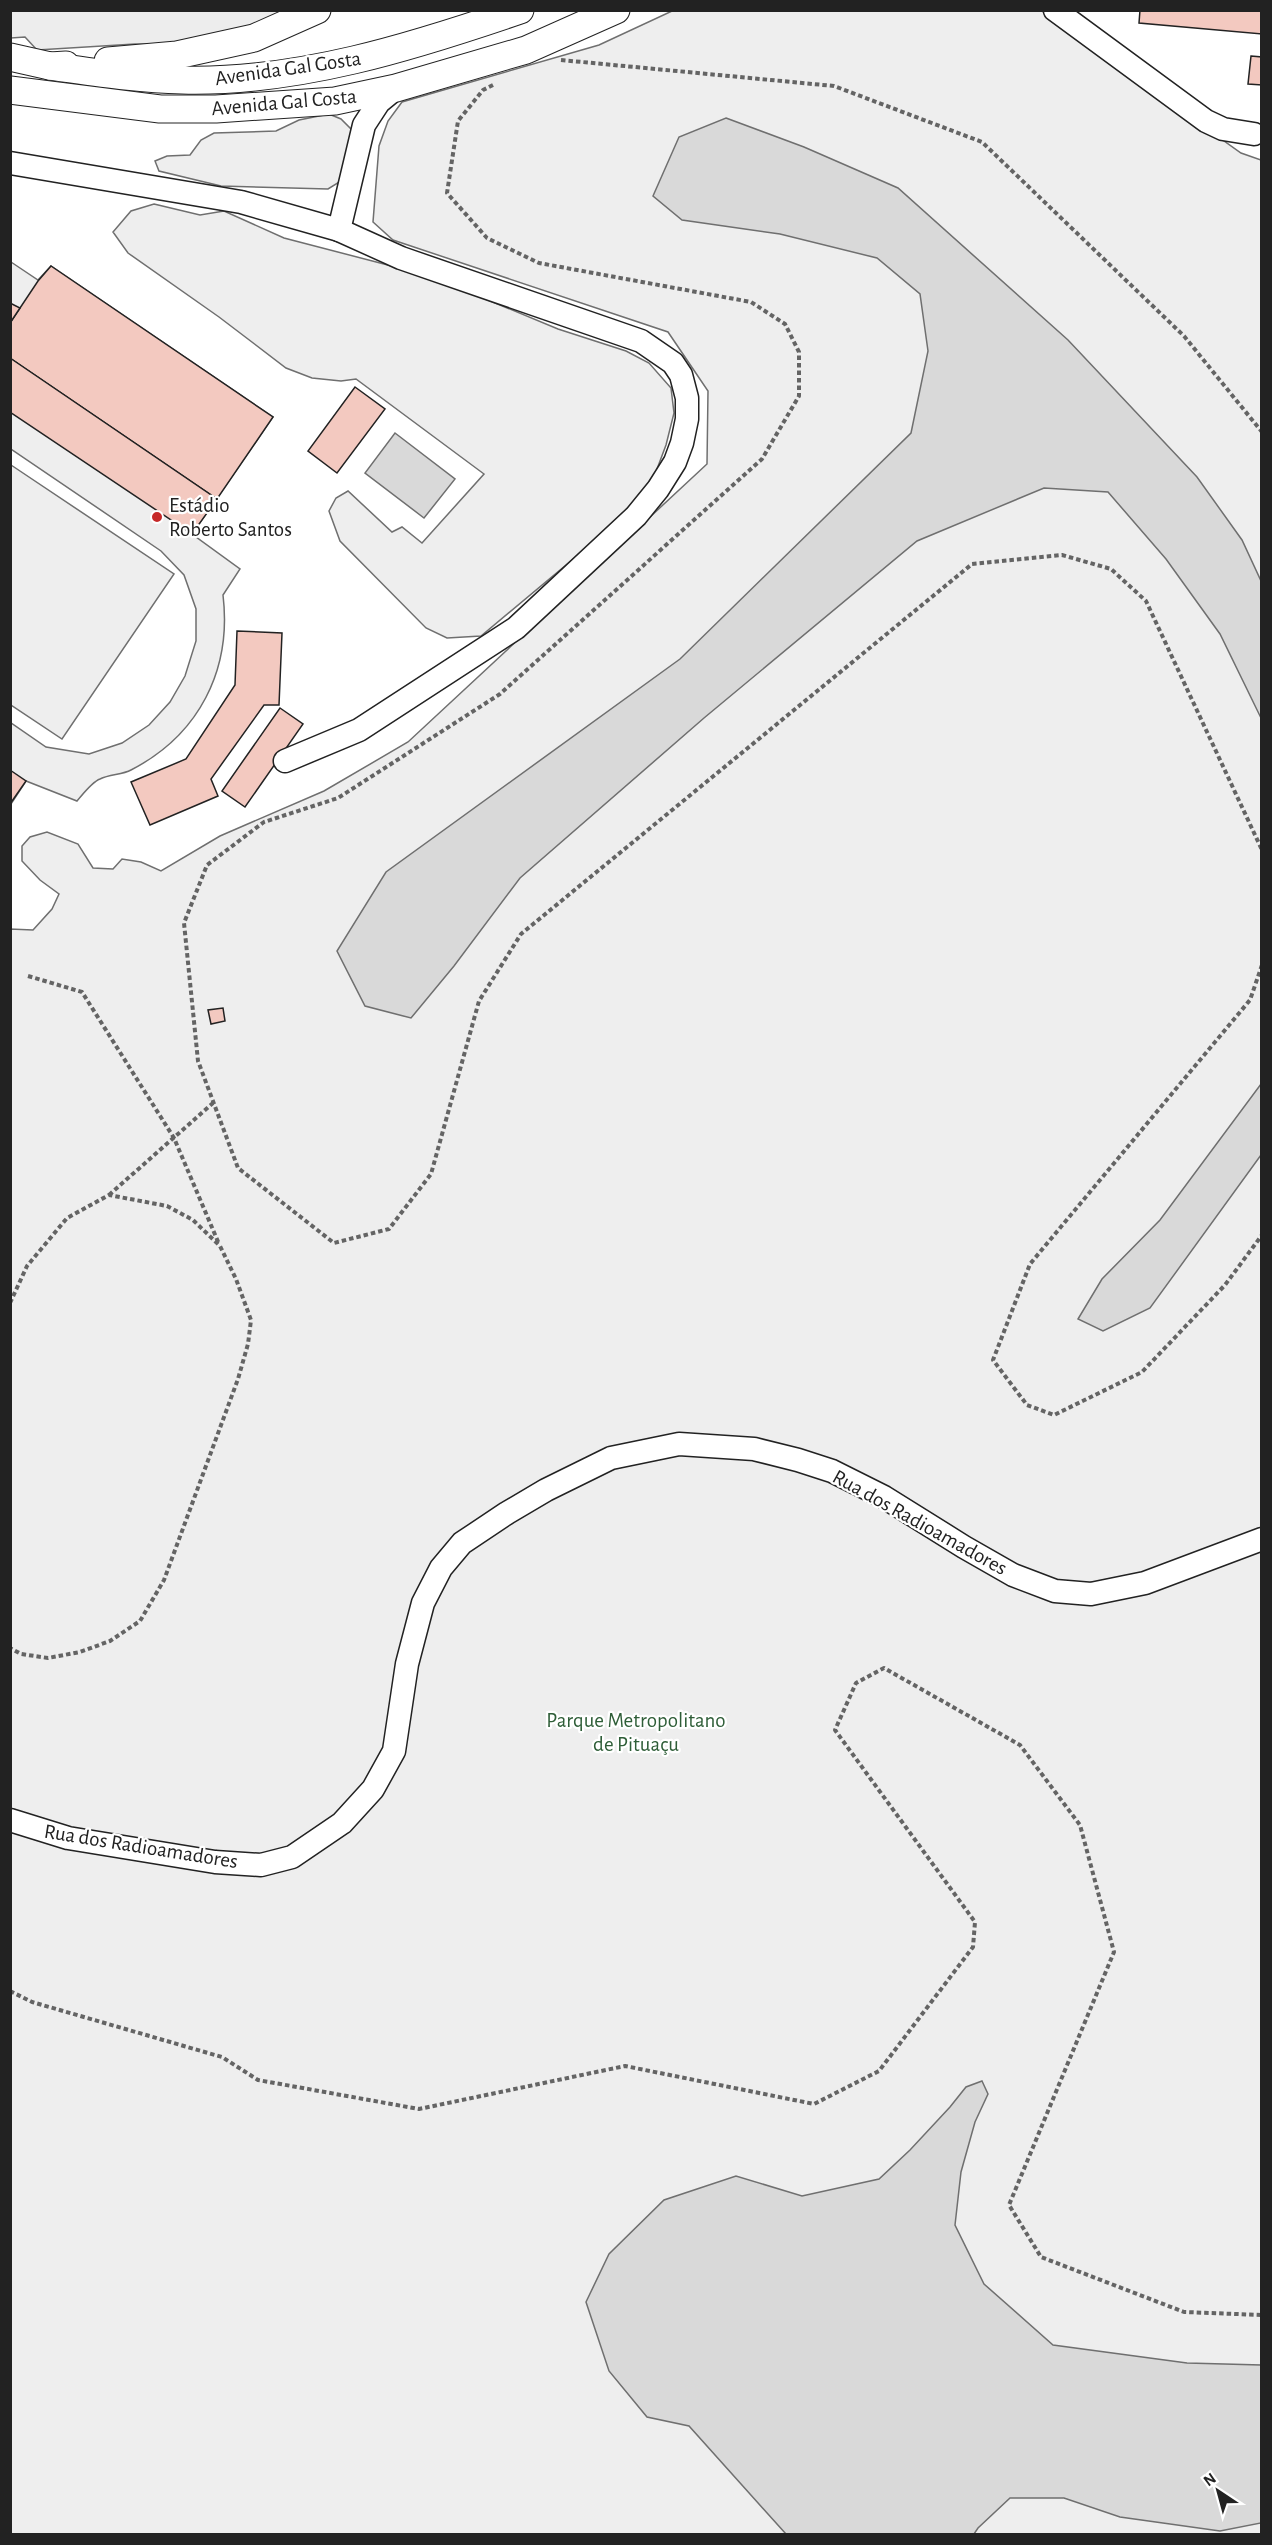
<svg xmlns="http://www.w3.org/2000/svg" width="1272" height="2545" viewBox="0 0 1272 2545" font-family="'Alegreya Sans',sans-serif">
<rect width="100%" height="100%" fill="#fff"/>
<g fill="#eee" stroke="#6f6f6f" stroke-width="1.5">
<polygon points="672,11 1042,11 1241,153 1261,160 1261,2534 11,2534 10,929 33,930 52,909 59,894 40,880 22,861 22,846 30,837 47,832 78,844 93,868 113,869 122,859 141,862 161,871 220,836 324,791 408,742 707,464 708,391 668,332 393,240 373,222 379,146 388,121 402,102 599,45"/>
<polygon points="329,114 341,119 354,132 341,181 328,189 221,186 159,171 155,161 167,156 190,155 201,140 214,133 276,131 299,120"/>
<polygon points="154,204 200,215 224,211 284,238 430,276 558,329 626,351 649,363 671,388 674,413 666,445 654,477 637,501 602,535 481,636 447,638 426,628 340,541 329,511 336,498 348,491 392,532 402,527 422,543 484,474 356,379 341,381 312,378 286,368 219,317 128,253 113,232 131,211"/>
<path d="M 11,262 L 38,280 L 51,266 L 273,417 L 192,534 L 240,569 L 223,595 C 232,670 199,735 131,770 C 122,775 110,774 100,779 C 92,782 83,794 77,801 L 26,781 L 11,804 L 11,723 L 46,747 L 89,754 L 122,743 L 149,725 L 170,702 L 185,676 L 196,641 L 196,609 L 184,575 L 161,551 L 11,449 Z"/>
<polygon points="11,465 174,574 62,739 11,705"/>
</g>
<polygon fill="#ededed" stroke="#6f6f6f" stroke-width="1.5" points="10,11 287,11 261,27 181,45 135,44 37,50 25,37 11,38"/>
<g fill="#d9d9d9" stroke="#6f6f6f" stroke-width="1.5">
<polygon points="726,118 804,147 898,188 1068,340 1197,477 1242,540 1261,581 1261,718 1220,634 1166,559 1108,492 1044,488 917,541 704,718 520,878 454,966 411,1018 365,1006 337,951 386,872 680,659 911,433 928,351 920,294 877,258 780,234 682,220 653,196 679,137"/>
<polygon points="395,433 455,479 424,518 365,473"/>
<polygon points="1261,1084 1261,1155 1150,1308 1103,1331 1078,1319 1102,1279 1160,1220"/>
<polygon points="982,2081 988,2094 975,2122 961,2172 955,2225 984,2284 1053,2345 1187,2363 1261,2365 1261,2523 1220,2531 1120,2517 1064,2498 1010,2498 978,2528 974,2534 786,2534 689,2426 647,2417 609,2371 586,2302 609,2254 664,2200 736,2176 802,2196 879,2179 910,2150 950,2107 966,2087"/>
</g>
<g fill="#f3c9c0" stroke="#222" stroke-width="1.5">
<polygon points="1140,10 1262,10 1262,34 1139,23"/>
<polygon points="1251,56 1262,57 1262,85 1248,84"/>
<polygon points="51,266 273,417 217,499 10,358 10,323 38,281"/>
<polygon points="10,303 20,308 10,323"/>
<polygon points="10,358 217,499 192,534 10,412"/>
<polygon points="355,387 385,409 337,473 308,451"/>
<polygon points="237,631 282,633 279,705 264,705 211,779 218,796 150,825 131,782 186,759 235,685"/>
<polygon points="280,708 303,724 245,807 222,791"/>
<polygon points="10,770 26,781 10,804"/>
<polygon points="223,1008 225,1021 211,1024 208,1010"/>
</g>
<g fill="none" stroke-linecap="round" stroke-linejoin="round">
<defs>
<g id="minor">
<polyline points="1055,10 1206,121 1223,129 1254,134"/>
<polyline points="10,163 241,202 339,230 364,125 379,102 396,88"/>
<polyline points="285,761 359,730 516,628 636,516 658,489 675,462 682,443 687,419 687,398 681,375 673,363 641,341 401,258 339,230"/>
<polyline points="10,1820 68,1838 215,1862 261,1865 292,1857 342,1823 373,1789 394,1751 407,1664 423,1603 441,1568 462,1543 507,1513 546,1490 611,1458 679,1444 754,1449 798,1460 832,1471 884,1497 964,1547 1013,1575 1055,1591 1091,1594 1145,1583 1262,1539"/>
</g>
<g id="major">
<polyline points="10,57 50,66 66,65"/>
<polyline points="108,61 177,55 254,38 317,10"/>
<path d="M 50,66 C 94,72 137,79 182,80 C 297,83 412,47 520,10"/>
<polyline points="10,90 160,109 216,109 335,101 396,88 526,50 616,10"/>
</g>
</defs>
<use href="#minor" stroke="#222" stroke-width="25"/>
<use href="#major" stroke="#222" stroke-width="29"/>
<g stroke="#646464" stroke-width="4" stroke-dasharray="4.5 3" stroke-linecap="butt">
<polyline points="561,60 834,86 982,142 1184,336 1262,432"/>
<polyline points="493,85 483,90 458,121 447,193 487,238 539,263 751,302 785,324 799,352 799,396 762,459 500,694 338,798 264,822 207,865 184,923 198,1061 238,1168 334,1243 389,1229 431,1174 479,1001 521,934 972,564 1062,555 1111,569 1146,601 1262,850"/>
<polyline points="1262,965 1250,1000 1030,1264 993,1360 1027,1405 1054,1415 1142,1372 1225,1285 1262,1235"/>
<polyline points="28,976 82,992 174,1138 219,1244"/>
<polyline points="109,1195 213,1103"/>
<polyline points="10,1303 27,1266 67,1218 109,1195 167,1206 193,1220 220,1246 236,1279 251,1320 248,1344 238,1379 164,1580 140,1621 110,1641 80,1652 48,1658 21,1654 10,1648"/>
<polyline points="10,1991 32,2002 222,2057 258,2080 419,2109 625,2066 814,2104 879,2071 973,1947 975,1922 835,1730 856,1683 884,1668 1020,1745 1080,1825 1114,1952 1009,2205 1041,2257 1184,2312 1262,2315"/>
</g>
<use href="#minor" stroke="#fff" stroke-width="22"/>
<use href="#major" stroke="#fff" stroke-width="27"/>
</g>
<circle fill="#c62828" stroke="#fff" stroke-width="2" cx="157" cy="517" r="6"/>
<g text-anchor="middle" stroke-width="4.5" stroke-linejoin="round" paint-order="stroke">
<g font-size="21" fill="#222" stroke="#fff">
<text transform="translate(288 68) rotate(-8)" y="7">Avenida Gal Gosta</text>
<text transform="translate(284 102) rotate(-5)" y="7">Avenida Gal Costa</text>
<text transform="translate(920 1522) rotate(29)" y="7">Rua dos Radioamadores</text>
<text transform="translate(141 1846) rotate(9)" y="7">Rua dos Radioamadores</text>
</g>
<g font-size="21" fill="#222" stroke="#fff" text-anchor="start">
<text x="169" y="512">Estádio<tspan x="169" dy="24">Roberto Santos</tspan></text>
</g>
<g font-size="21" fill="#2f5e38" stroke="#fff">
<text x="636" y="1727">Parque Metropolitano<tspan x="636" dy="24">de Pituaçu</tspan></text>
</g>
</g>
<rect width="1272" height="2545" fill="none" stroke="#222222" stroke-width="24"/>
<g transform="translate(1218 2491) rotate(324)" stroke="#ffffff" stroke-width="4.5" paint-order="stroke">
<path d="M0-4.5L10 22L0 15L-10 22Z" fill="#222222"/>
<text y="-9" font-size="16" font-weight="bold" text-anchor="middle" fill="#222222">N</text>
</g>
</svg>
